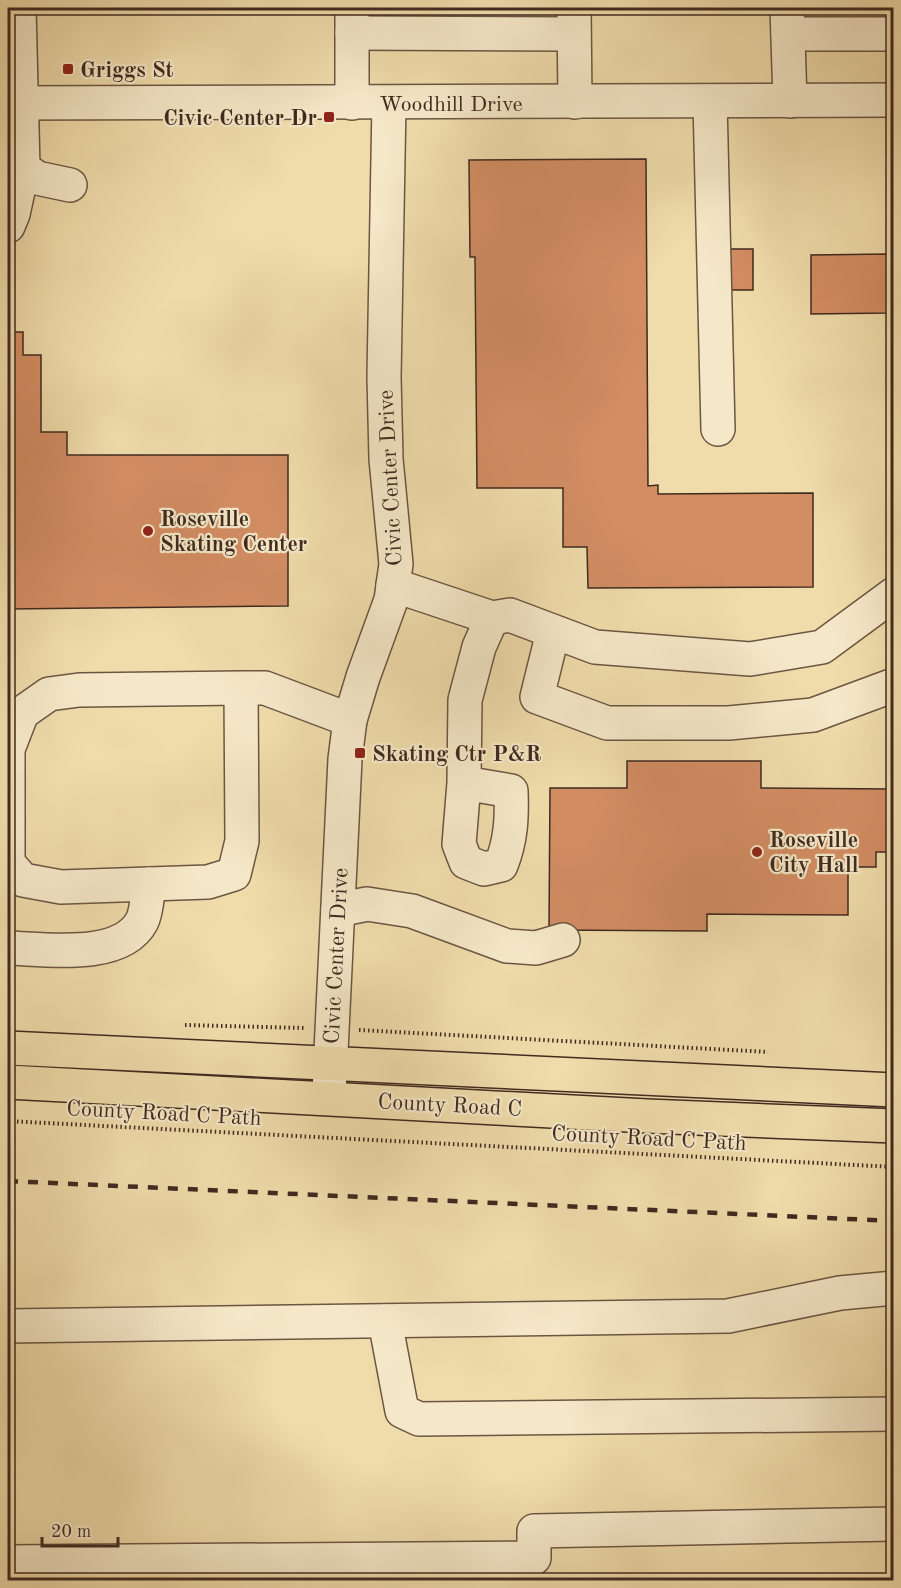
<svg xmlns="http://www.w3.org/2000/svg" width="901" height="1588" viewBox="0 0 901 1588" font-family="'Old Standard TT',serif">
<rect width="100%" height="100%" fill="#f0dcab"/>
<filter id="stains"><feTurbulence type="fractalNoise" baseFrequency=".00333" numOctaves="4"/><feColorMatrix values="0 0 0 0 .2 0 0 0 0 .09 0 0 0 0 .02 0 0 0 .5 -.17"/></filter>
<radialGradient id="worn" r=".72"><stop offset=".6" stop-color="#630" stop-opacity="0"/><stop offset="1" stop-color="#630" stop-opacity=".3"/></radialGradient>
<g fill="#d38d63" stroke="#3f2a20" stroke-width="1.5">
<rect x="599" y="8" width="73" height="2"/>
<polygon points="646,159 648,486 658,485 658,494 813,493 813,587 588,588 587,547 563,547 563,488 477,488 475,257 470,257 469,160"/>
<rect x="725" y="249" width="28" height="41"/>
<polygon points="888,254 889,313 811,314 811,255"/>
<polygon points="8,332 23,332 23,355 41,355 41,432 67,432 67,455 288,455 288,606 8,609"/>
<polygon points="627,761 761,761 761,788 892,789 891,852 876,852 876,867 848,867 848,915 707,914 707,931 549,930 550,788 627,788"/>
</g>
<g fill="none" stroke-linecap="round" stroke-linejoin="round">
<defs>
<g id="minor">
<polyline points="19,8 23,168 37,178 70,185"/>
<polyline points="574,8 575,102"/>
<polyline points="787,8 790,101"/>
<polyline points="352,33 574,34"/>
<polyline points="788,34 894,34"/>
<polyline points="710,101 718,429"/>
<polyline points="8,103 894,100"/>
<polyline points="352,103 352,8"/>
<polyline points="8,226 13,214 23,168"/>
<polyline points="393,585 492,618 510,615 595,647 750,659 822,647 894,594"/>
<polyline points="553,632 537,697 607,723 729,723 813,715 894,685"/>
<polyline points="241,688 242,841 234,874 208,882 61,887 23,880 8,863 8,749 22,713 49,694 79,690 241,688 265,688 350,720"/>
<path d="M 464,783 L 511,791 C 512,818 511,840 501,865 L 484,869 L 466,862 L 459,844 L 464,783 L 465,700 L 479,647 L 492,618"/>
<polyline points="338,910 367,904 412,911 507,946 536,948 563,940"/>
<path d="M 8,948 C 45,949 121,961 142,921 C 147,911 147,895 149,884"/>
<polyline points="329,1093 345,759 350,720 363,677 391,600 396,564 386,459 384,377 389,103"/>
<polyline points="385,1321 402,1411 419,1419 894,1414"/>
<polyline points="8,1326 728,1316 840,1293 894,1288"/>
<polyline points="8,1562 534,1558 534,1531 894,1524"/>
</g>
<g id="major">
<polyline points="8,1048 894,1090"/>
<polyline points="8,1082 647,1116 894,1126"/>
</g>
</defs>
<use href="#minor" stroke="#6b5643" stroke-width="36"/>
<use href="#major" stroke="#3f2a20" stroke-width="36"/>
<g stroke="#3f2a20" stroke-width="4" stroke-dasharray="1.5 3" stroke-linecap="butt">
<polyline points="185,1025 304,1028"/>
<polyline points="359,1030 768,1052"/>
<polyline points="8,1121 894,1167"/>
</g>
<use href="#minor" stroke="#f5e8c8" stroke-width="33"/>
<use href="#major" stroke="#f0dcab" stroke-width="33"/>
<polyline stroke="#3f2a20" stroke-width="4.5" stroke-dasharray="10 10" stroke-linecap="butt" points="8,1181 894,1221"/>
</g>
<g fill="#8f2418" stroke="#f5e8c8" stroke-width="2">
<rect x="62" y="63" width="12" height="12" rx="3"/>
<rect x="323" y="111" width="12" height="12" rx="3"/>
<circle cx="148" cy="531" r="6"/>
<rect x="354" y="747" width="12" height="12" rx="3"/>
<circle cx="757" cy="852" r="6"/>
</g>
<g text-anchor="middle" stroke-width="4.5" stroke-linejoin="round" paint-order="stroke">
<g font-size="22" font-weight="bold" fill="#3f2a20" stroke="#f5e8c8" text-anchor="start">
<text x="80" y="77">Griggs St</text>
<text x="317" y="125" text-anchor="end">Civic Center Dr</text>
<text x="160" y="526">Roseville<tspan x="160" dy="25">Skating Center</tspan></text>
<text x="372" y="761">Skating Ctr P&amp;R</text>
<text x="769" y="847">Roseville<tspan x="769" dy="25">City Hall</tspan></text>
</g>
<g font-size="22" fill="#3f2a20" stroke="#f5e8c8">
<text x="451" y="111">Woodhill Drive</text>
<text transform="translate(389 478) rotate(-93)" y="8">Civic Center Drive</text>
<text transform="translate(335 956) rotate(-87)" y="8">Civic Center Drive</text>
<text transform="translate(450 1104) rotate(3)" y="8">County Road C</text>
<text transform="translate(164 1112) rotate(3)" y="8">County Road C Path</text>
<text transform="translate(649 1137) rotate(3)" y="8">County Road C Path</text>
</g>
</g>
<rect width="901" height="1588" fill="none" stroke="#f0dcab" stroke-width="30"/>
<rect x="9" y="9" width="883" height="1570" fill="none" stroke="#3f2a20" stroke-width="3"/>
<rect x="15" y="15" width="871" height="1558" fill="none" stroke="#3f2a20" stroke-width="1.5"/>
<path d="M42 1537v9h76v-9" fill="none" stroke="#3f2a20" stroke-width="3"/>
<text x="51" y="1537" font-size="18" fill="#3f2a20" stroke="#f5e8c8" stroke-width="4.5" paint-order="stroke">20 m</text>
<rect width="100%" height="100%" filter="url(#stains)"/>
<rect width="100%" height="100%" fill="url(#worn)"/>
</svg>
